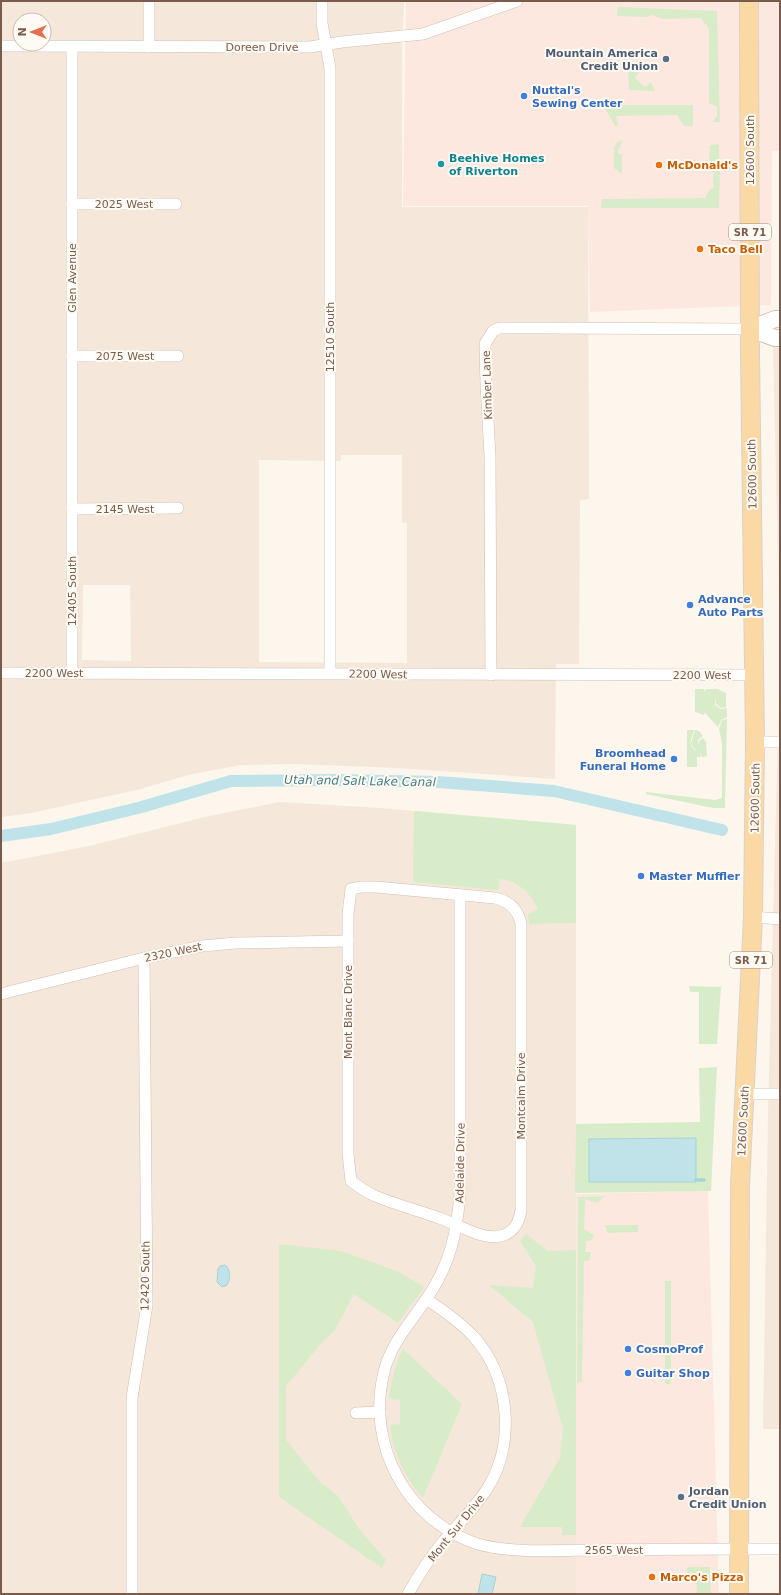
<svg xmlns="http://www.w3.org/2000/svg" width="781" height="1595" viewBox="0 0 781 1595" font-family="'DejaVu Sans',sans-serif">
<rect width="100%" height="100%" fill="#fdf6ec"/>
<g fill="#f5e8da" fill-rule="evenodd">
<path d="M 1,1 L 404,1 L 402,51 L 402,207 L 588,207 L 589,499 L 580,500 L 579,664 L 556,664 L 555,779 L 398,768 L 293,764 L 241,765 L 188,775 L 137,790 L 31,813 L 1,817 ZM 20,20 L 44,20 L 44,44 L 20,44 ZM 341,455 L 402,455 L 402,522 L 407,523 L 407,663 L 259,662 L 259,460 L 341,461 ZM 83,585 L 130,585 L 131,661 L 82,660 Z"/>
<polygon points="773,345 780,345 780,1429 763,1429 768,1114 780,654"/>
<polygon points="280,802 380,808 576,825 576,1594 1,1594 1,863 89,846 209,816"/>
</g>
<g fill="#fde8e0">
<polygon points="406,1 780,1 780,151 772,151 771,305 590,312 588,206 403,206"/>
<polygon points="708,1191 719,1594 576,1594 576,1194"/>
</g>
<g fill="#d8ecc9">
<polygon points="618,7 717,11 720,122 713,122 717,116 717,107 709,103 709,29 701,18 663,19 651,15 647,17 617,16"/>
<polygon points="628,71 640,71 635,78 645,87 651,82 655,91 629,90"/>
<polygon points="610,105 693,105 693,126 684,126 677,115 616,116 618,126 615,126 605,108"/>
<polygon points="623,140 617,153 622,154 622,174 614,168 614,148 617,142"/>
<polygon points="719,144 720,175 717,175 720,176 719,208 601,208 602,199 705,198 709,190 714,187 713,180 714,173 709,170 710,166 713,164 717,171 717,166 714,162 709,165 710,145"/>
<polygon points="695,689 704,689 705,692 706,689 718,689 726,693 726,707 721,708 716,704 715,698 715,705 721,709 727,708 727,717 721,720 718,727 705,713 704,715 695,712"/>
<polygon points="727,719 725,808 713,808 646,794 646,792 715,800 722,798 722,743 719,729 722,720"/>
<path d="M 687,730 L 694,730 C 691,741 687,744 697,752 L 691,744 L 695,730 L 699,731 L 703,736 L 698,740 L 698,746 L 699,741 L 703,738 L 706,742 L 707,756 L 702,757 L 700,751 L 701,757 L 697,757 L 697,767 L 687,767 Z"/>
<path d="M 414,811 L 576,825 L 576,923 L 529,924 L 528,914 L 538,909 C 530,893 518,880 499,879 L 498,890 L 413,882 Z"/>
<polygon points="689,986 721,987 717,1044 699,1044 699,992 690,992"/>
<polygon points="717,1067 711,1191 575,1193 576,1124 700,1122 699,1068"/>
<polygon points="605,1196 597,1203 585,1199 584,1229 594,1235 592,1240 586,1241 585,1252 591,1252 589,1261 584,1261 582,1382 577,1383 578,1197"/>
<polygon points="605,1225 638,1225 638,1232 607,1233"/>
<polygon points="526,1234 548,1251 576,1250 576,1535 562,1535 562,1527 520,1527 560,1458 563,1429 533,1322 489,1285 533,1288 536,1266 520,1241"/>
<polygon points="279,1244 341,1251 397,1271 424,1287 398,1323 354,1294 334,1331 323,1341 286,1386 286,1440 320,1482 338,1496 359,1529 386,1560 382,1568 279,1497"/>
<rect x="665" y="1281" width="6" height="103"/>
<path d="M 403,1349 L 462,1404 L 423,1498 C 405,1477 393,1453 390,1425 L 400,1424 L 400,1400 L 389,1399 C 391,1381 395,1365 403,1349 Z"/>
<polygon points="687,1567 710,1567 711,1594 697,1594 696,1577 687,1577"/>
</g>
<g fill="#bfe3e8" stroke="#a5d3da">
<polygon points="696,1138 696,1182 589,1182 589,1139"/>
<path d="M 225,1265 C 231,1269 231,1281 226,1286 L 222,1287 L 217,1282 L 218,1269 L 220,1266 Z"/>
<polygon points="482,1574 496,1577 492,1594 478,1594"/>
</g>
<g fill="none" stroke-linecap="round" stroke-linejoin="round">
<polyline stroke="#a5d3da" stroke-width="3.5" points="696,1180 704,1180"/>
<polyline stroke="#bfe3e8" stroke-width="12" points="1,836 51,829 138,808 231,781 337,780 438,782 554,791 722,830"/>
<defs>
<g id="street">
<polyline points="322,1 322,23 330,68 330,673"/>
<polyline points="1,46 310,47 342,42 423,34 517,1"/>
<polyline points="72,47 72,673"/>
<polyline points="149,47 149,1"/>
<polyline points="72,204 176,204"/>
<polyline points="72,356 178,356"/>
<polyline points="72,509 178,508"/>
<polyline points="1,673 755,675"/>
<polyline points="491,675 490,456 486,384 485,344 493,331 499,328 543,328 750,329"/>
<polyline points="755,742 780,742"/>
<path d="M 361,887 L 376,887 L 495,898 C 509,901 518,909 521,924 L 521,1210 C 519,1223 514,1233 500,1236 C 483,1240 458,1225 442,1219 C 420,1211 397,1205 375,1196 C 366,1192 359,1187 351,1181 L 348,1154 L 348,914 L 351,889 Z"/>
<path d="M 460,895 L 460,1193 C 457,1233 450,1265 427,1298 C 411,1322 391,1343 384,1372 C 366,1444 406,1521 478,1544 C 512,1554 564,1550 600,1550 C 660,1549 720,1549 780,1549"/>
<polyline points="753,917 780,919"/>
<polyline points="1,994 144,958 202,946 236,943 348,941"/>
<polyline points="745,1094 780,1094"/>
<polyline points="356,1413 380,1412"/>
<polyline points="132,1594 132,1398 147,1305 144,958"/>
<path d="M 408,1594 C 418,1576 429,1559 442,1543 C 456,1526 472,1511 485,1492 C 516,1446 511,1379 474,1337 C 460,1322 443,1310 426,1299"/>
</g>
<g id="secondary">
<polyline points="750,329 775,319 780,319"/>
<polyline points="750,329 775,338 780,338"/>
</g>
<polyline id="primary" points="739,1594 740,1186 753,917 755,742 750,353 749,1"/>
</defs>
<use href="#street" stroke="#d1beb0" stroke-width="12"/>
<use href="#secondary" stroke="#d6c0b0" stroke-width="18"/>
<use href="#primary" stroke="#dad1cd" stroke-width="20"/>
<use href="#street" stroke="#fff" stroke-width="11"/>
<use href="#secondary" stroke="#fff" stroke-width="16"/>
<use href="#primary" stroke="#fbd9a5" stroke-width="18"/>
</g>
<g fill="#5c6f8a" stroke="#fffaf3" stroke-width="1.5">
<circle cx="666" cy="59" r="4"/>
<circle cx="681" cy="1497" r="4"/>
</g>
<g fill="#3f7fe0" stroke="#fffaf3" stroke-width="1.5">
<circle cx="524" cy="96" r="4"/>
<circle cx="690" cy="605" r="4"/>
<circle cx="674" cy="759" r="4"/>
<circle cx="641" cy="876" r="4"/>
<circle cx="628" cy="1349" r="4"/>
<circle cx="628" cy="1373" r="4"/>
</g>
<circle fill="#0f9aa8" stroke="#fffaf3" stroke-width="1.5" cx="441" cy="164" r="4"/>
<g fill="#e8710a" stroke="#fffaf3" stroke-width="1.5">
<circle cx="659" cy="165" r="4"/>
<circle cx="700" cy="249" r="4"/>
<circle cx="652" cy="1577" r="4"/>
</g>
<g text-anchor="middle" stroke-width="4" stroke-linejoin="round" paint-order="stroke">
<g fill="#fffaf3" stroke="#a28b7f" stroke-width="1">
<rect x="729" y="224" width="42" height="16" rx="3"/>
<rect x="730" y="952" width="42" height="16" rx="3"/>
</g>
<g font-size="10" font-weight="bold" fill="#7a5c4d">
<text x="750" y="236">SR 71</text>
<text x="751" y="964">SR 71</text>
</g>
<g font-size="11" fill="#7a5c4d" stroke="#fffaf3">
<text x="262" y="51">Doreen Drive</text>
<text transform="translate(750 150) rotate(-90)" y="4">12600 South</text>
<text x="124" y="208">2025 West</text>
<text transform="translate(72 278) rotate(-90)" y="4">Glen Avenue</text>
<text transform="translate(330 337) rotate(-90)" y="4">12510 South</text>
<text x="125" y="360">2075 West</text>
<text transform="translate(487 385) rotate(-92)" y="4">Kimber Lane</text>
<text transform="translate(752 474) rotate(-91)" y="4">12600 South</text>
<text x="125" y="513">2145 West</text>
<text transform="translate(72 591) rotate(-90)" y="4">12405 South</text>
<text x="54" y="677">2200 West</text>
<text transform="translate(378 674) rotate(1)" y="4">2200 West</text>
<text x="702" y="679">2200 West</text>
<text transform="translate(755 798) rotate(-89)" y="4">12600 South</text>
<text transform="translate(173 952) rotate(-12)" y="4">2320 West</text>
<text transform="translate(348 1012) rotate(-90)" y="4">Mont Blanc Drive</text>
<text transform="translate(521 1096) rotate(-90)" y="4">Montcalm Drive</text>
<text transform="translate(743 1121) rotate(-87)" y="4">12600 South</text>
<text transform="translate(460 1163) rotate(-89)" y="4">Adelaide Drive</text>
<text transform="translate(145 1276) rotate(-89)" y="4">12420 South</text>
<text transform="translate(456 1528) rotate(-51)" y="4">Mont Sur Drive</text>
<text x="614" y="1554">2565 West</text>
</g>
<g font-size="11" font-weight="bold" fill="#4e5e75" stroke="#fffaf3" text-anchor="end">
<text x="658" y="57">Mountain America<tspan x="658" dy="13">Credit Union</tspan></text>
<text x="689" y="1495" text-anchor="start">Jordan<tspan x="689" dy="13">Credit Union</tspan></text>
</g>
<g font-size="11" font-weight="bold" fill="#366cbe" stroke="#fffaf3" text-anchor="start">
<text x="532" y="94">Nuttal's<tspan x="532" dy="13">Sewing Center</tspan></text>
<text x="698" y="603">Advance<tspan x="698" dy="13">Auto Parts</tspan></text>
<text x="666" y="757" text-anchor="end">Broomhead<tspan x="666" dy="13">Funeral Home</tspan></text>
<text x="649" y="880">Master Muffler</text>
<text x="636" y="1353">CosmoProf</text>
<text x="636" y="1377">Guitar Shop</text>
</g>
<g font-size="11" font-weight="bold" fill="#0d838f" stroke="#fffaf3" text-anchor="start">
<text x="449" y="162">Beehive Homes<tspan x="449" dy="13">of Riverton</tspan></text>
</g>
<g font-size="11" font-weight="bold" fill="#c56008" stroke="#fffaf3" text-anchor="start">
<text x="667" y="169">McDonald's</text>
<text x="708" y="253">Taco Bell</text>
<text x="660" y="1581">Marco's Pizza</text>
</g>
<g font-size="12" font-style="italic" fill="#437c86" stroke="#fffaf3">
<text transform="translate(360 781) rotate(1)" y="4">Utah and Salt Lake Canal</text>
</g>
</g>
<rect width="781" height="1595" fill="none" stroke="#7a5c4d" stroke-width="4"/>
<g transform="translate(32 32) rotate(270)"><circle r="19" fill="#fffaf3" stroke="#cabbb1"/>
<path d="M0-3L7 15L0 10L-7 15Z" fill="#e76f51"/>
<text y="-6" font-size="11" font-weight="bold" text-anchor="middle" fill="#7a5c4d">N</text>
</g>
</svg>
